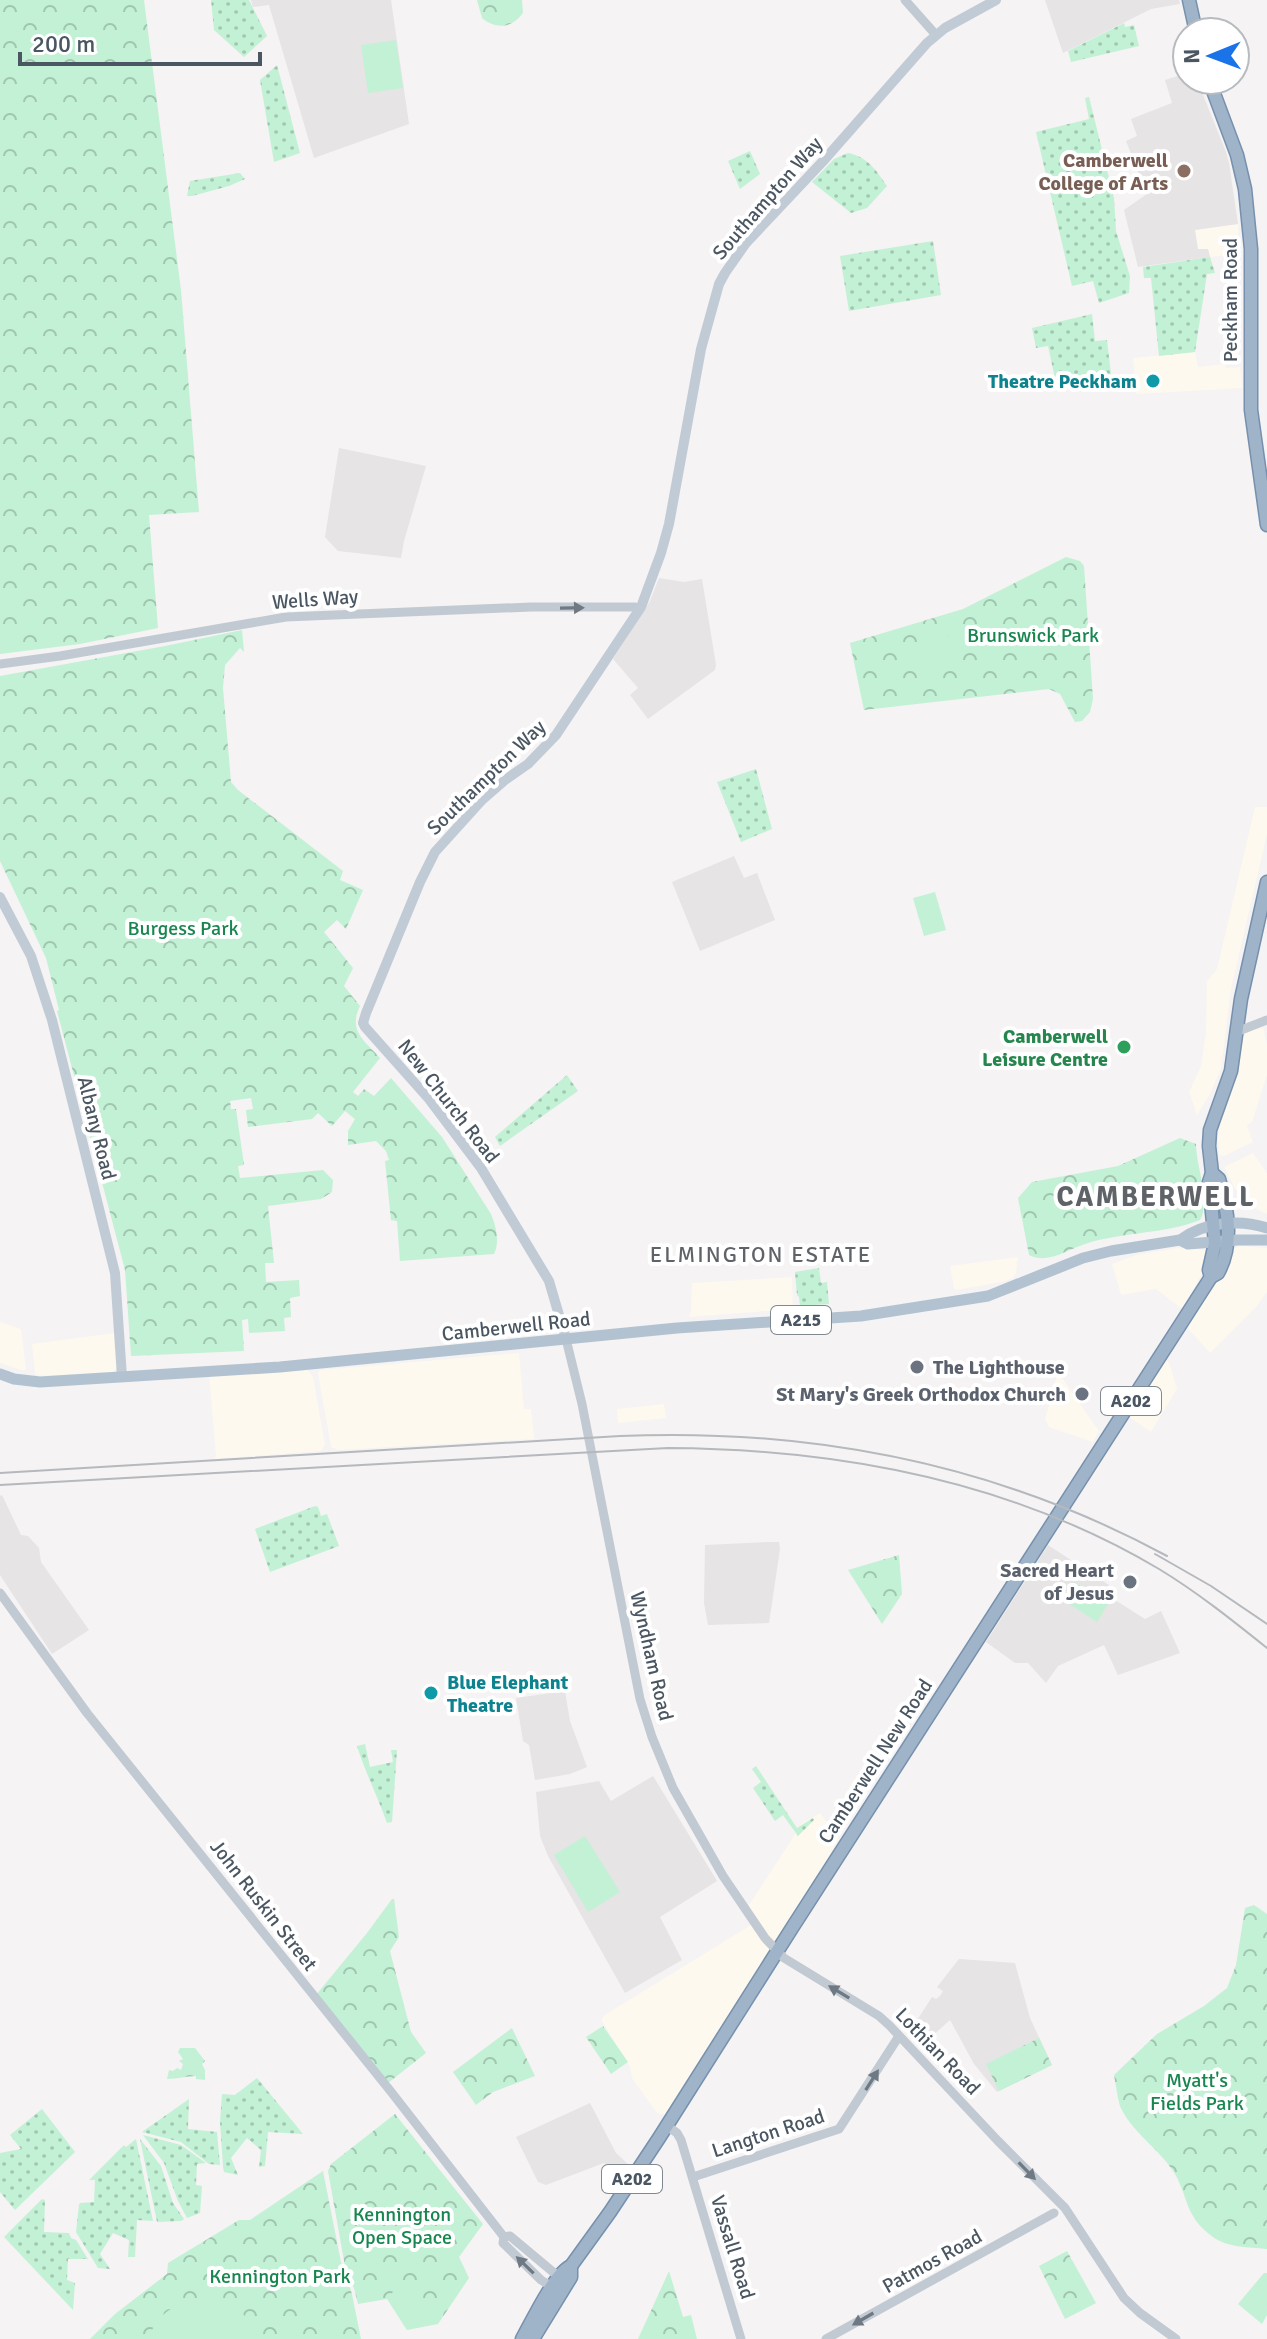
<svg xmlns="http://www.w3.org/2000/svg" width="1267" height="2339" viewBox="0 0 1267 2339" font-family="Signika,sans-serif">
<defs>
<pattern id="grass-dots" width="8" height="8" patternUnits="userSpaceOnUse" patternTransform="scale(2)"><rect width="8" height="8" fill="#c3f1d5"/><path d="M2 2h.1M6 6h.1" fill="none" stroke="#a0c6b0" stroke-width="1.8" stroke-linecap="round"/></pattern>
<pattern id="forest-crowns" width="20" height="18" patternUnits="userSpaceOnUse" patternTransform="scale(2)"><rect width="20" height="18" fill="#c3f1d5"/><path d="M2 6a3 3 0 1 1 6 0M12 15a3 3 0 1 1 6 0" fill="none" stroke="#a0c6b0"/></pattern>
</defs>
<rect width="100%" height="100%" fill="#f5f3f3"/>
<g fill="#fdf9ef">
<polygon points="1238,224 1239,254 1210,257 1208,249 1198,250 1195,230"/>
<polygon points="1195,352 1198,367 1225,364 1226,368 1240,367 1242,388 1136,394 1133,358"/>
<polygon points="1255,807 1267,807 1267,834 1231,989 1221,1069 1209,1096 1197,1115 1189,1092 1201,1066 1206,1032 1207,981 1217,969"/>
<polygon points="1263,1027 1267,1044 1267,1075 1252,1122 1247,1125 1253,1142 1224,1156 1219,1155 1218,1136 1220,1123 1236,1079 1243,1036 1249,1031"/>
<polygon points="1253,1153 1267,1173 1267,1214 1245,1203 1234,1187 1224,1167"/>
<polygon points="1241,1246 1267,1248 1267,1292 1257,1306 1210,1353 1189,1330 1188,1325 1227,1263 1231,1250"/>
<polygon points="1177,1248 1207,1250 1204,1271 1182,1309 1156,1289 1121,1295 1112,1264 1136,1255"/>
<polygon points="1018,1257 1016,1273 1013,1278 1007,1281 956,1290 954,1288 950,1266"/>
<polygon points="792,1277 793,1309 689,1317 691,1312 692,1283"/>
<polygon points="0,1322 21,1329 26,1369 24,1371 0,1363"/>
<polygon points="115,1333 117,1366 114,1372 40,1376 35,1374 32,1344"/>
<polygon points="519,1353 524,1409 531,1409 534,1439 338,1450 331,1447 318,1373 320,1370"/>
<polygon points="1164,1358 1169,1362 1177,1389 1151,1432 1127,1416"/>
<polygon points="308,1370 313,1377 325,1445 321,1451 214,1459 216,1456 209,1374"/>
<polygon points="1058,1372 1099,1431 1093,1442 1049,1427 1045,1419"/>
<polygon points="664,1404 666,1418 618,1423 617,1409"/>
<polygon points="820,1813 839,1839 769,1954 666,2115 657,2113 632,2078 630,2067 602,2021 603,2016 751,1925 747,1908 802,1824"/>
</g>
<g fill="#e6e4e5">
<polygon points="251,0 391,0 409,124 314,158 269,5 253,7"/>
<polygon points="1045,0 1179,0 1180,4 1151,9 1063,53"/>
<polygon points="1187,73 1187,80 1197,80 1226,152 1229,163 1238,224 1195,230 1198,249 1208,249 1210,257 1138,267 1124,210 1147,194 1126,141 1137,136 1131,119 1172,103 1165,80"/>
<polygon points="339,448 426,466 404,541 401,558 338,551 325,537"/>
<polygon points="659,578 684,582 702,579 716,665 715,670 648,719 630,695 638,688 613,659 650,601"/>
<polygon points="734,856 744,878 757,873 775,920 700,951 672,882"/>
<polygon points="2,1495 21,1535 28,1536 39,1548 41,1562 89,1630 52,1654 0,1575 0,1496"/>
<polygon points="767,1542 779,1542 780,1549 769,1623 708,1625 704,1603 705,1545"/>
<polygon points="1048,1545 1109,1585 1104,1593 1145,1619 1161,1611 1180,1653 1118,1675 1104,1645 1058,1666 1046,1683 1028,1663 1015,1663 986,1642"/>
<polygon points="565,1691 570,1721 587,1767 570,1774 535,1780 529,1745 523,1741 516,1698"/>
<polygon points="653,1776 717,1881 660,1917 682,1960 625,1993 548,1856 540,1836 536,1792 599,1781 611,1801"/>
<polygon points="959,1959 1015,1963 1030,2018 1052,2065 997,2092 974,2064 950,2020 920,2047 909,2036 914,2025 932,1997 936,1999 940,1996 943,1991 937,1987"/>
<polygon points="590,2103 616,2153 630,2166 623,2174 604,2163 546,2185 538,2182 516,2137"/>
</g>
<g fill="url(#grass-dots)">
<polygon points="211,0 249,0 267,36 244,57 214,30"/>
<polygon points="1124,23 1125,27 1134,25 1139,46 1071,62 1068,51"/>
<polygon points="277,65 300,153 274,162 260,80"/>
<polygon points="1089,97 1114,198 1116,231 1130,276 1129,293 1099,303 1093,281 1072,286 1036,132 1089,119 1085,98"/>
<polygon points="750,151 760,174 740,189 728,161"/>
<path d="M 848,153 C 868,157 876,170 887,186 L 867,208 L 851,213 L 812,182 L 834,159 Z"/>
<polygon points="240,173 245,179 229,186 192,196 187,196 190,181"/>
<polygon points="933,241 941,295 849,311 840,256"/>
<polygon points="1210,257 1215,273 1207,274 1195,352 1159,356 1151,278 1144,278 1143,267"/>
<polygon points="1092,314 1095,341 1107,340 1111,374 1056,383 1048,346 1036,348 1032,328"/>
<polygon points="756,769 772,829 741,842 717,782"/>
<polygon points="567,1075 578,1091 500,1146 495,1137"/>
<polygon points="819,1268 821,1283 827,1282 829,1304 800,1306 799,1297 797,1295 795,1272"/>
<polygon points="315,1506 318,1507 321,1516 327,1514 339,1546 270,1572 255,1529"/>
<path d="M 365,1744 L 370,1767 L 393,1762 L 391,1750 L 397,1750 L 392,1822 L 387,1823 C 378,1797 365,1772 357,1746 Z"/>
<polygon points="756,1766 797,1828 813,1818 814,1820 798,1836 783,1815 775,1821 753,1788 761,1782 752,1769"/>
<polygon points="257,2078 303,2134 268,2132 265,2166 259,2167 261,2150 247,2138 231,2158 238,2175 224,2172 223,2167 220,2122 222,2094 235,2095"/>
<polygon points="189,2099 188,2129 217,2132 220,2165 209,2164 181,2142 142,2132"/>
<polygon points="42,2109 75,2152 15,2210 0,2192 0,2153 21,2149 10,2135"/>
<polygon points="143,2135 181,2145 206,2163 197,2164 196,2185 202,2186 200,2213 187,2218 178,2201 164,2163"/>
<polygon points="136,2139 153,2221 137,2220 135,2257 128,2257 129,2240 113,2233 100,2254 110,2269 98,2268 76,2232 79,2205 80,2203 94,2202 95,2180 89,2180 124,2145 126,2147"/>
<polygon points="140,2139 161,2166 173,2203 184,2219 181,2221 157,2222"/>
<polygon points="42,2199 45,2200 44,2232 69,2233 71,2238 76,2240 88,2259 68,2259 67,2280 75,2283 73,2310 4,2237"/>
</g>
<g fill="url(#forest-crowns)">
<polygon points="0,0 144,0 181,290 199,512 149,515 158,628 80,644 0,654"/>
<path d="M 477,0 L 522,0 L 523,13 C 512,28 496,30 482,18 Z"/>
<polygon points="1066,557 1080,561 1084,566 1093,699 1090,712 1082,721 1075,722 1060,694 1049,689 864,710 850,643 963,609"/>
<path d="M 242,630 L 244,652 L 240,648 L 225,665 L 223,688 L 231,782 L 238,790 L 343,871 L 340,880 L 363,890 L 346,929 L 337,920 L 324,932 L 353,968 L 344,986 L 360,1006 C 348,1031 364,1040 380,1058 L 353,1092 L 358,1096 L 364,1089 L 374,1096 L 391,1078 L 442,1137 L 491,1214 C 496,1226 500,1242 494,1254 L 400,1261 L 397,1221 L 391,1220 L 385,1161 L 389,1160 L 386,1151 L 376,1141 L 348,1145 L 348,1131 L 355,1119 L 345,1111 L 332,1126 L 318,1113 L 312,1119 L 248,1127 L 246,1110 L 253,1109 L 251,1098 L 230,1101 L 231,1109 L 236,1109 L 244,1165 L 238,1166 L 240,1178 L 323,1170 L 333,1180 L 332,1192 L 321,1199 L 268,1206 L 274,1263 L 265,1263 L 266,1282 L 299,1280 L 300,1296 L 290,1298 L 291,1317 L 284,1318 L 285,1331 L 249,1333 L 248,1319 L 242,1320 L 244,1351 L 131,1356 L 125,1270 L 57,1011 L 59,1010 L 46,958 L 0,861 L 0,676 L 165,646 Z"/>
<path d="M 1180,1138 L 1196,1144 C 1196,1166 1211,1202 1200,1220 C 1164,1235 1116,1231 1077,1247 C 1060,1254 1046,1263 1029,1255 L 1018,1198 L 1032,1182 L 1118,1166 Z"/>
<polygon points="899,1555 902,1594 882,1624 848,1570"/>
<polygon points="392,1899 394,1899 399,1937 390,1951 411,2032 426,2053 388,2083 316,1995 367,1933"/>
<path d="M 1254,1905 L 1267,1914 L 1267,2249 C 1249,2247 1228,2248 1213,2237 C 1185,2217 1189,2199 1175,2174 C 1160,2149 1132,2133 1120,2106 C 1117,2096 1116,2085 1114,2075 L 1157,2034 L 1204,2006 L 1227,1988 L 1236,1965 L 1245,1908 Z"/>
<polygon points="603,2026 628,2062 611,2074 586,2037"/>
<polygon points="512,2028 535,2076 493,2092 476,2105 453,2072"/>
<polygon points="1039,2038 1052,2065 999,2091 986,2064"/>
<path d="M 180,2048 L 195,2048 L 205,2061 L 202,2064 L 205,2070 L 205,2080 L 196,2079 L 196,2076 C 186,2076 178,2079 167,2079 L 169,2070 L 173,2071 L 177,2068 L 181,2070 L 183,2064 L 179,2061 L 183,2059 L 178,2052 Z"/>
<polygon points="395,2114 483,2224 459,2257 469,2278 438,2324 407,2330 387,2299 358,2304 354,2288 346,2272 328,2171 331,2164"/>
<polygon points="323,2171 341,2262 352,2294 361,2339 90,2339 115,2314 167,2274 168,2263 239,2220 250,2220"/>
<polygon points="1067,2251 1096,2303 1065,2319 1039,2266"/>
<polygon points="669,2271 683,2317 691,2315 697,2339 638,2339"/>
</g>
<g fill="#c3f1d5">
<polygon points="396,40 403,88 368,93 361,45"/>
<polygon points="955,633 965,666 924,678 914,646"/>
<polygon points="935,892 946,930 924,936 913,898"/>
<polygon points="1075,1582 1108,1604 1097,1622 1063,1600"/>
<polygon points="585,1836 620,1892 588,1912 554,1855"/>
<polygon points="1024,2048 1035,2071 1001,2088 990,2065"/>
<polygon points="1264,2273 1267,2273 1267,2315 1262,2324 1238,2304"/>
<path d="M 396,2287 C 420,2291 425,2298 430,2321 L 405,2327 C 398,2314 384,2300 396,2287 Z"/>
<path d="M 197,2298 C 224,2299 250,2310 258,2339 L 148,2339 C 157,2315 173,2304 197,2298 Z"/>
</g>
<g fill="none" stroke-linecap="round" stroke-linejoin="round">
<defs>
<g id="trunk">
<polyline points="1189,0 1196,32"/>
<polyline points="1209,80 1237,155 1245,189 1251,249 1251,410 1267,525"/>
<polyline points="1211,1277 1209,1270 1215,1243 1209,1182 1212,1173 1209,1146 1210,1130 1231,1071 1241,999 1267,882"/>
<path d="M 522,2339 C 531,2323 555,2272 571,2266 L 610,2212 L 659,2138 L 792,1928 L 1211,1277 L 1218,1273 C 1234,1244 1228,1209 1219,1179 L 1212,1173"/>
<polyline points="533,2339 571,2277 571,2266"/>
</g>
</defs>
<use href="#trunk" stroke="#7690ad" stroke-width="15"/>
<g stroke="#c1cad2" stroke-width="9">
<polyline points="905,0 936,35"/>
<polyline points="0,664 60,656 286,617 531,607 635,607"/>
<polyline points="1236,1032 1267,1020"/>
<polyline points="566,1339 582,1404 640,1699 652,1737 673,1788 723,1876 765,1938 784,1958 879,2016 890,2026 998,2141 1065,2208 1124,2298 1140,2313 1176,2339"/>
<polyline points="0,1593 87,1713 392,2093 504,2237 503,2243 541,2280 554,2288"/>
<polyline points="667,2126 677,2133 681,2140 741,2339"/>
<polyline points="693,2177 839,2129 899,2036"/>
<polyline points="504,2237 510,2236 559,2277"/>
<polyline points="826,2339 1054,2213"/>
</g>
<g stroke="#c1cbd6" stroke-width="10">
<polyline points="0,897 31,956 52,1020 115,1273 122,1377"/>
<polyline points="566,1339 549,1281 481,1168 429,1099 365,1027 363,1023 366,1013 420,882 435,852 482,800 505,780 528,764 556,735 641,607 661,553 669,524 701,349 719,284 725,273 746,243 825,159 927,43 945,28 996,0"/>
</g>
<g stroke="#b3c2d1" stroke-width="11">
<polyline points="1180,1240 1188,1244 1238,1240 1267,1240"/>
<path d="M 0,1374 L 14,1379 L 40,1382 L 280,1367 L 677,1328 L 861,1316 L 988,1296 L 1083,1258 L 1111,1251 L 1180,1240 C 1203,1222 1240,1219 1267,1228"/>
</g>
<use href="#trunk" stroke="#9fb4c9" stroke-width="12"/>
<g stroke="#b5b8bd" stroke-width="2">
<path d="M 0,1473 L 620,1436 C 812,1428 997,1464 1167,1556"/>
<path d="M 0,1485 L 668,1448 C 838,1449 1011,1481 1159,1569 C 1197,1592 1232,1620 1267,1648"/>
<polyline points="1155,1554 1211,1586 1267,1624"/>
</g>
</g>
<defs><path id="oneway-solid" d="M-6-.8H1V-3.2L6.5 0L1 3.2V.8H-6Z" transform="scale(2)"/></defs>
<g fill="#6e7983">
<use href="#oneway-solid" transform="translate(572 608) rotate(-1)"/>
<use href="#oneway-solid" transform="translate(839 1992) rotate(-149)"/>
<use href="#oneway-solid" transform="translate(872 2080) rotate(-58)"/>
<use href="#oneway-solid" transform="translate(1027 2171) rotate(46)"/>
<use href="#oneway-solid" transform="translate(525 2265) rotate(-136)"/>
<use href="#oneway-solid" transform="translate(863 2319) rotate(150)"/>
</g>
<circle fill="#8d6e63" stroke="#fff" stroke-width="3" cx="1184" cy="171" r="8"/>
<g fill="#0f9aa8" stroke="#fff" stroke-width="3">
<circle cx="1153" cy="381" r="8"/>
<circle cx="431" cy="1693" r="8"/>
</g>
<circle fill="#2e9e5b" stroke="#fff" stroke-width="3" cx="1124" cy="1047" r="8"/>
<g fill="#6b7280" stroke="#fff" stroke-width="3">
<circle cx="917" cy="1367" r="8"/>
<circle cx="1082" cy="1394" r="8"/>
<circle cx="1130" cy="1582" r="8"/>
</g>
<g text-anchor="middle" stroke-width="8" stroke-linejoin="round" paint-order="stroke">
<g fill="#fff" stroke="#808990" stroke-width="2">
<rect x="771" y="1306" width="60" height="28" rx="6"/>
<rect x="1101" y="1387" width="60" height="28" rx="6"/>
<rect x="602" y="2165" width="60" height="28" rx="6"/>
</g>
<g font-size="18" font-weight="bold" fill="#4a5661">
<text x="801" y="1326">A215</text>
<text x="1131" y="1407">A202</text>
<text x="632" y="2185">A202</text>
</g>
<g font-size="20" font-weight="bold" fill="#785e54" stroke="#fff" text-anchor="end">
<text x="1168" y="167">Camberwell<tspan x="1168" dy="23">College of Arts</tspan></text>
</g>
<g font-size="20" fill="#4a5661" stroke="#fff">
<text transform="translate(767 198) rotate(-49)" y="7">Southampton Way</text>
<text transform="translate(1230 300) rotate(-90)" y="7">Peckham Road</text>
<text transform="translate(315 599) rotate(-4)" y="7">Wells Way</text>
<text transform="translate(486 777) rotate(-44)" y="7">Southampton Way</text>
<text transform="translate(449 1101) rotate(52)" y="7">New Church Road</text>
<text transform="translate(97 1128) rotate(76)" y="7">Albany Road</text>
<text transform="translate(516 1326) rotate(-6)" y="7">Camberwell Road</text>
<text transform="translate(652 1656) rotate(77)" y="7">Wyndham Road</text>
<text transform="translate(875 1761) rotate(-57)" y="7">Camberwell New Road</text>
<text transform="translate(264 1905) rotate(52)" y="7">John Ruskin Street</text>
<text transform="translate(938 2051) rotate(46)" y="7">Lothian Road</text>
<text transform="translate(768 2133) rotate(-18)" y="7">Langton Road</text>
<text transform="translate(733 2247) rotate(73)" y="7">Vassall Road</text>
<text transform="translate(932 2261) rotate(-29)" y="7">Patmos Road</text>
</g>
<g font-size="20" font-weight="bold" fill="#0d838f" stroke="#fff" text-anchor="end">
<text x="1137" y="388">Theatre Peckham</text>
<text x="447" y="1689" text-anchor="start">Blue Elephant<tspan x="447" dy="23">Theatre</tspan></text>
</g>
<g font-size="20" fill="#17864f" stroke="#fff">
<text x="1033" y="642">Brunswick Park</text>
<text x="183" y="935">Burgess Park</text>
<text x="1197" y="2087">Myatt's<tspan x="1197" dy="23">Fields Park</tspan></text>
<text x="402" y="2221">Kennington<tspan x="402" dy="23">Open Space</tspan></text>
<text x="280" y="2283">Kennington Park</text>
</g>
<g font-size="20" font-weight="bold" fill="#27864d" stroke="#fff" text-anchor="end">
<text x="1108" y="1043">Camberwell<tspan x="1108" dy="23">Leisure Centre</tspan></text>
</g>
<g font-size="20" font-weight="bold" fill="#5b616d" stroke="#fff" text-anchor="end">
<text x="933" y="1374" text-anchor="start">The Lighthouse</text>
<text x="1066" y="1401">St Mary's Greek Orthodox Church</text>
<text x="1114" y="1577">Sacred Heart<tspan x="1114" dy="23">of Jesus</tspan></text>
</g>
<g font-size="22" letter-spacing="2" fill="#5f6368" stroke="#fff">
<text x="761" y="1262">ELMINGTON ESTATE</text>
</g>
<g font-size="28" font-weight="bold" letter-spacing="2" fill="#5f6368" stroke="#fff">
<text x="1156" y="1206">CAMBERWELL</text>
</g>
</g>
<g transform="translate(1211 56) rotate(269)"><circle r="38" fill="#ffffff" stroke="#b7bbc0" stroke-width="2"/>
<path d="M0-6L14 30L0 20L-14 30Z" fill="#1a73e8"/>
<text y="-12" font-size="22" font-weight="bold" text-anchor="middle" fill="#4a5661">N</text>
</g>
<path d="M20 52v12h240v-12" fill="none" stroke="#4a5661" stroke-width="4"/>
<text x="32" y="52" font-size="24" fill="#4a5661" stroke="#ffffff" stroke-width="6" paint-order="stroke">200 m</text>
</svg>
